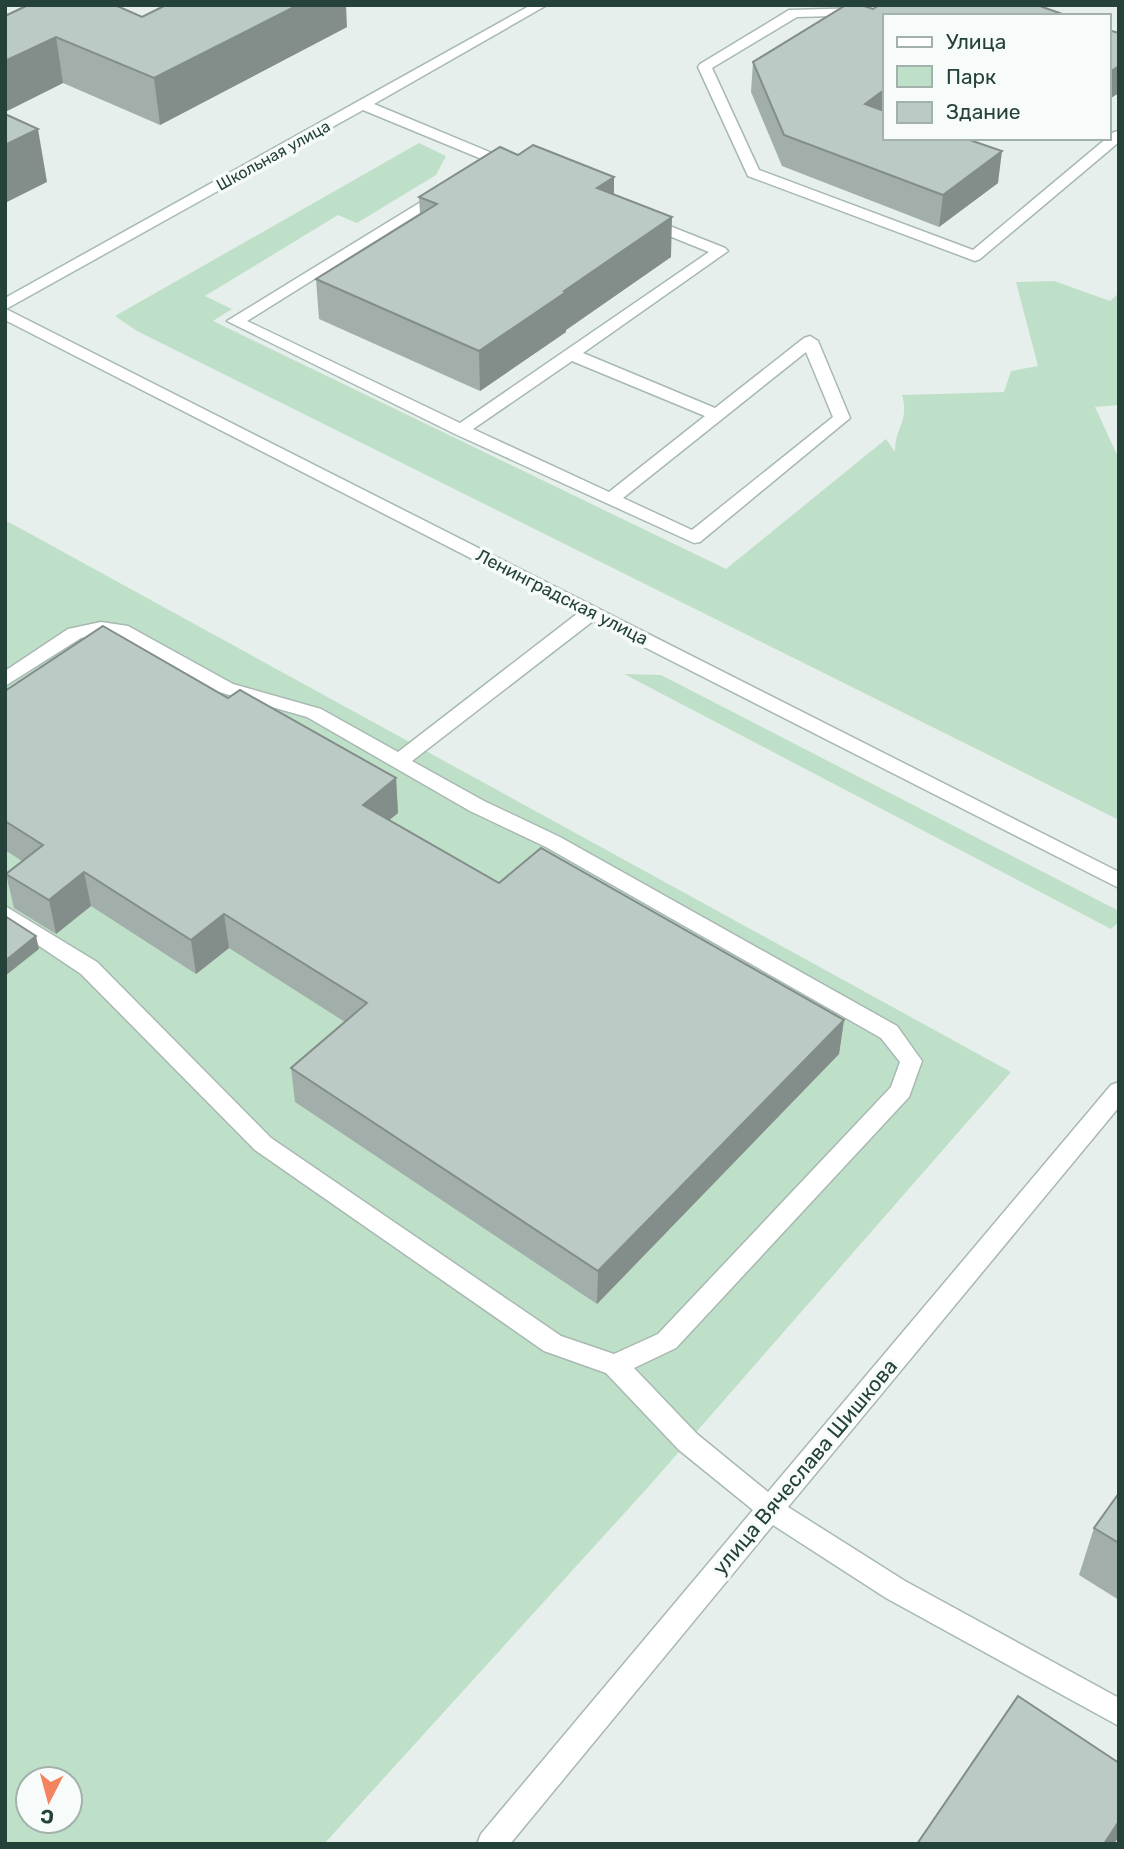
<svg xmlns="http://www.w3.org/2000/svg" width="1124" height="1849" viewBox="0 0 1124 1849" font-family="Rubik,sans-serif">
<rect width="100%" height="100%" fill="#e6efeb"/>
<g fill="#bfe0c8" fill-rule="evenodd">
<path d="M 419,143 L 446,156 L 436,175 L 357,223 L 338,215 L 205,296 L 232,309 L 213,321 L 726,569 L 886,439 L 895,452 C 894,429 910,421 902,395 L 1004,392 L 1011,371 L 1038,366 L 1016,282 L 1054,281 L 1110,301 L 1119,293 L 1119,405 L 1095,407 L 1119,459 L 1119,820 L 137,331 L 115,316 Z"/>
<path d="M 5,520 L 1011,1072 L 650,1485 L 324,1844 L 5,1844 ZM 28,1779 L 70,1779 L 70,1821 L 28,1821 Z"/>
<polygon points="624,674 661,675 1119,911 1119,922 1111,929"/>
</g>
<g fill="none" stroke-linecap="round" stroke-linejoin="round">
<defs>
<g id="minor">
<polygon points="531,5 547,5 374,104 516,163 518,166 516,169 506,169 363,110 6,309 1119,872 1119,888 593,621 412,761 484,801 560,837 897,1026 922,1061 909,1097 676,1348 634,1368 697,1434 768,1492 1111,1085 1119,1082 1119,1107 788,1507 905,1581 1119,1698 1119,1726 886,1598 773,1525 510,1844 477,1844 481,1834 753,1510 679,1450 606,1373 544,1351 255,1150 81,974 5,923 5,906 97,962 271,1138 561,1336 614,1354 658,1334 891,1087 900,1062 881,1038 546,847 470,811 307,717 219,692 123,637 101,634 81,638 5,686 5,671 68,629 101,622 128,626 233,684 321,709 398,752 578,613 5,320 5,298"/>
<polygon points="864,8 869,9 869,15 797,17 712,68 759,170 973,250 1114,132 1119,131 1119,142 980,259 975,261 748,176 698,67 700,64 789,10"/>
<path d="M 442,189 L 449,193 L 447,196 L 247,321 L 460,423 L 709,252 L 642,225 L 639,222 L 642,219 L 647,217 L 725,248 L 728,251 L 583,353 L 715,408 L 804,338 L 810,336 L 818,341 L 850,418 L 700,542 L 694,543 L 455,434 L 227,321 ZM 806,352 L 833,417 L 692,530 L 623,498 ZM 572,361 L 705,416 L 609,492 L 473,429 Z"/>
</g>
</defs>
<use href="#minor" stroke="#a8b8b2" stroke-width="3"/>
<use href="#minor" fill="#fff" fill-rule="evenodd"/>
</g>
<g fill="#a1aea9">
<polygon points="873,9 884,16 884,138 998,183 939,227 782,166 751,92 753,62"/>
<polygon points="5,16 142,17 347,27 160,125 63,83 5,112"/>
<polygon points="614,195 671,257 566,330 566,332 480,391 319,319 316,279 420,214 419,197"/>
<polygon points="5,691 228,698 396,778 398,813 389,820 499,883 844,1020 839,1054 597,1304 295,1102 291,1068 345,1022 229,948 196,974 91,906 56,934 14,908 6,874 22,861 5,850"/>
<polygon points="1119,1493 1119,1600 1079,1575 1094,1528"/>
</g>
<g fill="#838d89">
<polygon points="298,5 346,5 347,27 160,125 154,78"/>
<polygon points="56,37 63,83 5,112 5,61"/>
<polygon points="1119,66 1119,93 1108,100 1108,73"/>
<polygon points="884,90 884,119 865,104"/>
<polygon points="38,129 47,182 5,203 5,145"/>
<polygon points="1002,151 998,183 939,227 943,195"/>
<polygon points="614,177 614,216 597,188"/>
<polygon points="672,217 671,257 566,330 566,332 480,391 479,351 564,291"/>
<polygon points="396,778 398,813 366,839 363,805"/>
<polygon points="84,872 91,906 56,934 49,900"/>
<polygon points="224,914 229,948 196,974 191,940"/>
<polygon points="36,936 39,949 5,976 5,961"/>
<polygon points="844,1020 839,1054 597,1304 598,1271"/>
<polygon points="1119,1821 1119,1837 1114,1844 1104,1844"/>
</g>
<g fill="#bbcac4" stroke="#838d89" stroke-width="2">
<polygon points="28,5 115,5 142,17 166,5 298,5 154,78 56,37 5,61 5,16"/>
<polygon points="846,5 861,5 873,9 879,5 1037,5 1068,16 884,16 884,90 865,104 884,111 884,138 964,138 1002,151 943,195 784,135 753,62"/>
<polygon points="1108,30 1119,33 1119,66 1108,73"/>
<polygon points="5,114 38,129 5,145"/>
<polygon points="533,145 614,177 597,188 672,217 564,291 566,292 479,351 316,279 437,204 419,197 500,147 518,155"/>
<polygon points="103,626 228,698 240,690 396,778 363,805 499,883 541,848 844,1020 598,1271 291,1068 367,1003 224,914 191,940 84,872 49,900 6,874 43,845 5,821 5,691"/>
<polygon points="5,916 36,936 5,961"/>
<polygon points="1119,1493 1119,1543 1094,1528"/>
<polygon points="1018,1696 1119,1763 1119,1821 1104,1844 917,1844"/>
</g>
<g text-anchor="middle" stroke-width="7" stroke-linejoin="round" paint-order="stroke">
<g font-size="16" fill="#24423a" stroke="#f7fbf9">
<text transform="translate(273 155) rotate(-29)" y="6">Школьная улица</text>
</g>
<g font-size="18" fill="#24423a" stroke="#f7fbf9">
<text transform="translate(562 597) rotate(27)" y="6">Ленинградская улица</text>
</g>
<g font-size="21" fill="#24423a" stroke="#f7fbf9">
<text transform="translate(805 1467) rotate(-50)" y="7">улица Вячеслава Шишкова</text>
</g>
</g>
<rect width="1124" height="1849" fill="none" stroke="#24423a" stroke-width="14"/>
<rect x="883" y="14" width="228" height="126" fill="#f7fbf9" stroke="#a3b1ad" stroke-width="2"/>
<rect x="897" y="37" width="35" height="10" fill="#ffffff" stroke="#a3b1ad" stroke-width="2"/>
<text x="946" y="49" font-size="21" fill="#24423a">Улица</text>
<rect x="897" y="66" width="35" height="21" fill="#bfe0c8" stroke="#a3b1ad" stroke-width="2"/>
<text x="946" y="84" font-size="21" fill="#24423a">Парк</text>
<rect x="897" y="102" width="35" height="21" fill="#bbcac4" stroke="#a3b1ad" stroke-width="2"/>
<text x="946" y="119" font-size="21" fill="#24423a">Здание</text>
<g transform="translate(49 1800) rotate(186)"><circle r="33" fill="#f7fbf9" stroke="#a3b1ad" stroke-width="2"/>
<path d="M0-5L12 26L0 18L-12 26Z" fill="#f4845f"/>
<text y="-10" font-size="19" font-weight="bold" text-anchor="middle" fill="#24423a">С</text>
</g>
</svg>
